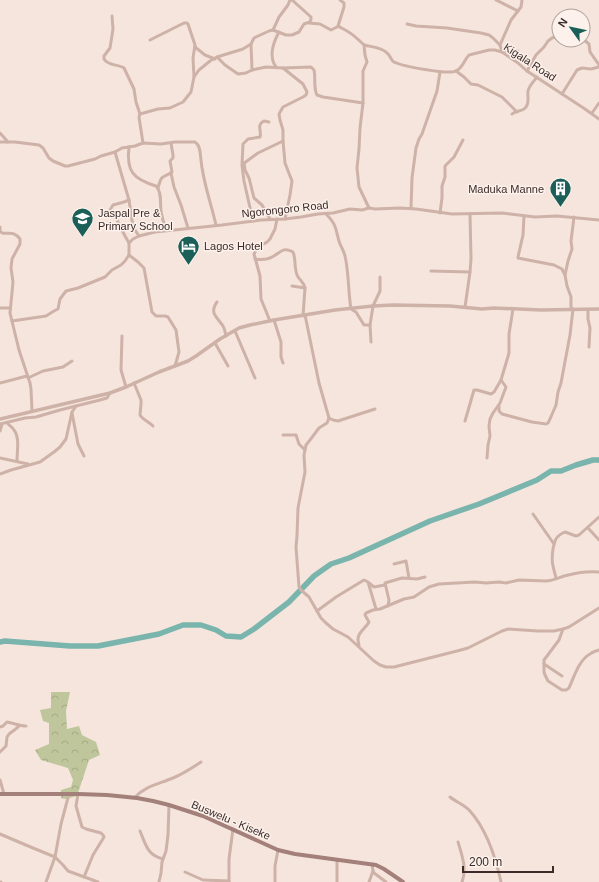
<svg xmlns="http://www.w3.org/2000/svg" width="599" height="882" viewBox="0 0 599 882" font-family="Helvetica,sans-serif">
<defs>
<pattern id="forest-crowns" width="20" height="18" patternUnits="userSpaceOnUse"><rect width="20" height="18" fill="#bfc69b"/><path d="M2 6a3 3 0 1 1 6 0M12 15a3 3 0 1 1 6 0" fill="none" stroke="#a5aa86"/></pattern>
</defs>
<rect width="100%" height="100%" fill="#f5e5dd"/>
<polygon fill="url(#forest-crowns)" points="51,692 70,692 66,711 67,729 79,726 82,735 96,742 100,755 89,760 77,796 65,799 61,798 61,790 71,787 73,780 68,768 41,760 35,750 49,744 49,723 43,721 40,710 51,708"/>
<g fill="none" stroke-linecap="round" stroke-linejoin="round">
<polyline stroke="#79b5ac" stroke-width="5.5" points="0,642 5,641 70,646 98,646 159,634 183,625 201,625 216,630 226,636 241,637 254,629 289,602 314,576 331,564 349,558 430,521 479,504 537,480 551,471 561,471 576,465 593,460 599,460"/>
<g stroke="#ceb2a8" stroke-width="3">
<path d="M 340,0 L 344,3 L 344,7 L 338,26 C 341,28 344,29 347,31 C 354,35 359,40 364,45 L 365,55 L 367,62 L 363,71 L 363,103 L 360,128 L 359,149 L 357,168 L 359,187 L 369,208"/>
<polyline points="496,0 518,11"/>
<path d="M 112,16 L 113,29 L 110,48 L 104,56 L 104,59 C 108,66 118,64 124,68 L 134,89 L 136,102 L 140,114"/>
<polyline points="309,23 320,24 331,30 339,26"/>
<polyline points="407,24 416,26 447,28 481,33 489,35 493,38 500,45 502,52"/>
<polyline points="273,30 279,17 288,5 290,0"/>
<polyline points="583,39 589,44 590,52 599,65"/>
<polyline points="150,40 184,23 187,23 188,24 195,45 193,58 194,77"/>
<polyline points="251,44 252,70"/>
<path d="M 364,45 C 371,47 382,47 387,53 C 391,56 391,61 394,62 C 402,66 448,75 456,71 C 463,68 464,60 469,55 L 489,50 L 495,50 L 502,52 L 518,63 L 527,71 L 585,109 L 599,119"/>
<polyline points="500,45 511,20 521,7 522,0"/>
<polyline points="195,47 205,55 215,59"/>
<polyline points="502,51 518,51"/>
<path d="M 217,57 L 225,65 L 238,74 L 246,73 L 252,70 L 266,67 L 283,68 L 311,67 L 314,70 C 316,78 313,87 317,95 L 323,97 L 363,103"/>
<path d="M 276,67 C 268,56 273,43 279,32"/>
<polyline points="283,68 303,84 307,92 306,95 303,97 283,107 279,114 280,120 283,130 283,141 285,163 292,181 290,195 285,219"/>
<polyline points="456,71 464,77 471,84 478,85 502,97 517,112"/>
<polyline points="527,71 536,55 544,47 548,41 552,38 559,36"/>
<polyline points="562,94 577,70 582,68 591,69 599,67"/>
<polyline points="592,113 599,103"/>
<path d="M 512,114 C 516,110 523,112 526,107 C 530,102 527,96 528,91 C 529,86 534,81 537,77"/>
<polyline points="0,133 8,142"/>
<path d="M 0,142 L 15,142 L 39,145 L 43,148 L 49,158 L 53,161 L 65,166 L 68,166 L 95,159 L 101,156 L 115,152 L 122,148 L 135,146 L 143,143 L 161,144 L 175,142 L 195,142 C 201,146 200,154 201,160 C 203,182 211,203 216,225"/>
<polyline points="143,143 139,117 140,114 158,109 170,108 183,102 191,92 194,77 199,70 210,61 217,57 243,49 251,44 254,38 256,37 269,31 273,30 286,35 292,35 299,32 304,24 310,22 311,19 311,17 292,0"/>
<path d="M 129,147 C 126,171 133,179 156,186 C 162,192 160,203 161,211 C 162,218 164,224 166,230"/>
<polyline points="115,152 129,200 133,227 139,236"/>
<polyline points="244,163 245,170 249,178 254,198 262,205 270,219"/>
<polyline points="243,164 258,153 283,141"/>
<polyline points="171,173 174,187 181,205 188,228"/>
<path d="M 158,188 C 162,173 162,179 172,172 L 170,161 L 173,158 L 173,155 L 171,143"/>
<polyline points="129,200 124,202 113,205 110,210 111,212 117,220 125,236 129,243"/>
<polyline points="411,208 412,178 416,148 419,139 422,134 437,91 440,72"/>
<polyline points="440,213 442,198 442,186 445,177 445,166 454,157 463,140"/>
<path d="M 326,214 C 338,226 335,230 340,244 C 342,248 344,252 345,256 C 349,273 348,291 351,309 L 356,312 L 364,325 L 370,325"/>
<polyline points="524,216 523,235 518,257 518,258 554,265 562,269 565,275"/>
<path d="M 253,221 L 244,181 L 242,165 L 243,144 L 248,139 L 260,137 C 262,131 256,125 264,121 L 269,122"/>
<path d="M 0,227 L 0,231 L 2,233 C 10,234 14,231 20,239 L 20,244 L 12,259 L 11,268 L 13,282 L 10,313 L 19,350 L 30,383 L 31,389 L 32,411"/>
<polyline points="129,255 138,262 144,268 152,312 156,316 165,316 168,317 176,330 179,352 175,366"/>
<path d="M 255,259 C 261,260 267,260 272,257 C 280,253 283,246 293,252 C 296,259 294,267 297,275 C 299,280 304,282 305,288 L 303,316"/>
<polyline points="431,271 470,272"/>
<polyline points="292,286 305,288"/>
<path d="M 217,302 C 209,313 217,317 223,326 C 225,329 225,332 226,336"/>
<polyline points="465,307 470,272 471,259 470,214"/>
<polyline points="0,308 10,308"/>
<polyline points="571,309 571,297 567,286 565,275 568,261 572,249 571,241 574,217"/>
<polyline points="588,310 588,319 590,328 589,347"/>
<polyline points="305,315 319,383 329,418 327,423 319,428 310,440 306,445 304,455 305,472 298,508 297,536 296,547 299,587 301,590 309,597 321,618 326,623 333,629 348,637 374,661 380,665 386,667 394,667 457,651 468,648 502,631 508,629 538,631 554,631 563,629 569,627 599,608"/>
<polyline points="274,320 281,342 281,357 283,363"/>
<polyline points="12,321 46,316 54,311 58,309 60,299 66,291 78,288 105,277 112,270 121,265 125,261 129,255 129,243 133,239 139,236 155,232 222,225 261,220 285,219 301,217 318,214 333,213 350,209 362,210 369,208 375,209 400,208 416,209 452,214 502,213 535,217 557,216 599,220"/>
<polyline points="270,321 261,299 260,276 254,254 257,248 267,242 270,239 275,229 277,219"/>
<polyline points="235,331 255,378"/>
<polyline points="122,336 121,370 126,387"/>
<polyline points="371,342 370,325 373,306 380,291 380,277"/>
<polyline points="215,343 228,366"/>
<polyline points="28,378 43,371 63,367 72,361"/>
<polyline points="0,383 27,376"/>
<path d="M 134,383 L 141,400 L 141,404 L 140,415 C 143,420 149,422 153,426"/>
<polyline points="499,406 499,411 502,414 532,422 546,424 548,423 550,419 556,405 558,392 561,383 570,335 573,309"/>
<polyline points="72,413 78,444 84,456"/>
<polyline points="329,418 333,420 338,421 375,409"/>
<polyline points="465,421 474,390 477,390 491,394 494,392 501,380"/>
<path d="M 7,423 C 9,425 12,427 14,430 C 20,438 17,451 17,461"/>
<polyline points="0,424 25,418 36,417 60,410 100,400 107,398 110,393"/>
<polyline points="0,431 2,424"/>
<polyline points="283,435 296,435 299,444 305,450"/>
<polyline points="0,458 28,464"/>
<polyline points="487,458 488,445 490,436 489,426 490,419 493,413 500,403 506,387 501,380 509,353 509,334 513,309"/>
<polyline points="0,474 11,470 40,462 54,452 60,447 66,439 72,412 76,406"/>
<polyline points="533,514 554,544"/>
<polyline points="588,528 599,540"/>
<polyline points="394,564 406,561 409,578"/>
<path d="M 556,578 C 553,566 551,562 553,549 C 555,539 556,536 565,532 L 576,536 L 579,535 L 599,517"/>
<polyline points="369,583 374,587 385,585"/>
<polyline points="388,606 389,600 385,583 402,578 417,579 425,577"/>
<polyline points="317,611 336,597 364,580 368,582 376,609"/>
<path d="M 563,629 L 559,640 L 544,660 L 544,672 L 545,675 L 548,681 L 562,690 L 566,690 L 569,688 C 574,677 579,660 590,654 C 592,652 596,651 599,650"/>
<path d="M 359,646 C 359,644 358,642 358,639 C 358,632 366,628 369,622 L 365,615 L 366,613 L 373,610 L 380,609 L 404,599 L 414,597 L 429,587 L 439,584 L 475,582 L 486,583 L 499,582 L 506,583 L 519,580 L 546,581 C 552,581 558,578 564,576 C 575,573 588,571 599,572"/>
<polyline points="544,664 562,676"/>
<path d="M 0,727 L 3,726 L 7,722 C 14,723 19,726 26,726"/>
<polyline points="0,752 6,746 7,737 9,734 17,728 19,726"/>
<polyline points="0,780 4,794"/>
<polyline points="78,794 76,806 82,827 86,829 101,833 103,835 104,837 93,855 84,877"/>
<path d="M 450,797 C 456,802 465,805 470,811 C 486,829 496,859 501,882"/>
<path d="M 134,798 C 145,786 159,784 173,778 C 183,774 192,768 201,762"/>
<path d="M 140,831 C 146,845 147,855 163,859"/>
<polyline points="0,834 33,848 55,857 63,865 68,871 98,882"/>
<path d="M 458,842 C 462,855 467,869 462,882"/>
<polyline points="337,860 337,882"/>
<polyline points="372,864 373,871 374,873 386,882"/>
<polyline points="185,872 203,880 229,881"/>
<polyline points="0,882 1,882"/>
<polyline points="46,882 55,857 61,824 69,794"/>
<polyline points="159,882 161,873 162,862 166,851 168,835 169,805"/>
<polyline points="229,882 229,859 233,829"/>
<polyline points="275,882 275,866 278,850"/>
<polyline points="369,882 373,871"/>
</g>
<polyline stroke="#ceb2a8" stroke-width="3.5" points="0,419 110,393 126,387 159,372 188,361 196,356 220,339 239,328 250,325 274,320 335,310 373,306 393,305 450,306 482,309 494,308 541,310 599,309"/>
<polyline stroke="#a38079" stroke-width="4" points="0,794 78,794 107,795 137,798 153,801 169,805 203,816 278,850 295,854 376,865 384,869 403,882"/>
</g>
<defs>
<symbol id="building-pin" viewBox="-11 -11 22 30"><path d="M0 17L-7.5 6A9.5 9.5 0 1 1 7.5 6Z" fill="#1a6058" stroke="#fcf1eb"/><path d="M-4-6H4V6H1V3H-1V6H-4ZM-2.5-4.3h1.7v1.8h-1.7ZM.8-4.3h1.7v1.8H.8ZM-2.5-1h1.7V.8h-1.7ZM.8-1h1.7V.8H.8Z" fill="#fff"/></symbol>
<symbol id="school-pin" viewBox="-11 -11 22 30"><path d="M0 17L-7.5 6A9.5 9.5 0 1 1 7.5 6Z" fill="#1a6058" stroke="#fcf1eb"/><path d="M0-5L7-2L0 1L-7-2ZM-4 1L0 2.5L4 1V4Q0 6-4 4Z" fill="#fff"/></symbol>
<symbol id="hotel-pin" viewBox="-11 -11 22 30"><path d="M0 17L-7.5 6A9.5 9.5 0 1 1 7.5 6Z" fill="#1a6058" stroke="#fcf1eb"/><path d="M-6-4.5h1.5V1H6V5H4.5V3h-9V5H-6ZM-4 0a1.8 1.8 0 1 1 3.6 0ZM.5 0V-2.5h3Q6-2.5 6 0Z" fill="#fff"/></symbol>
</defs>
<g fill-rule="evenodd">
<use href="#building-pin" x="548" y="176" width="25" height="34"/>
<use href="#school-pin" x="70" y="206" width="25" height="34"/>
<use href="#hotel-pin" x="176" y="234" width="25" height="34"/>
</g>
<g text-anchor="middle" stroke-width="3" stroke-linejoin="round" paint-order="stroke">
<g font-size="11" fill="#3b2b29" stroke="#fcf1eb">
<text transform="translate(530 62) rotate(33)" y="4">Kigala Road</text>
<text transform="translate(285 209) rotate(-6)" y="4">Ngorongoro Road</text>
<text transform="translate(231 820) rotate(23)" y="4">Buswelu - Kiseke</text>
</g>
<g font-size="11" fill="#3b2b29" stroke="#fcf1eb" text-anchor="start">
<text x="544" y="193" text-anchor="end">Maduka Manne</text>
<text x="98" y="217">Jaspal Pre &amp;<tspan x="98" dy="13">Primary School</tspan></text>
<text x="204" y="250">Lagos Hotel</text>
</g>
</g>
<g transform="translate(571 28) rotate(303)"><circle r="19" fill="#fcf1eb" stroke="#afa29d"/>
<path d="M0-3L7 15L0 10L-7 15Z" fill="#1a6058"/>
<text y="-6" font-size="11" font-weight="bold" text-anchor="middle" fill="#3b2b29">N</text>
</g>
<path d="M463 866v6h90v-6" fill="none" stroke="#3b2b29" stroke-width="2"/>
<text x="469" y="866" font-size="12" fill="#3b2b29" stroke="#fcf1eb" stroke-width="3" paint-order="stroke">200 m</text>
</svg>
